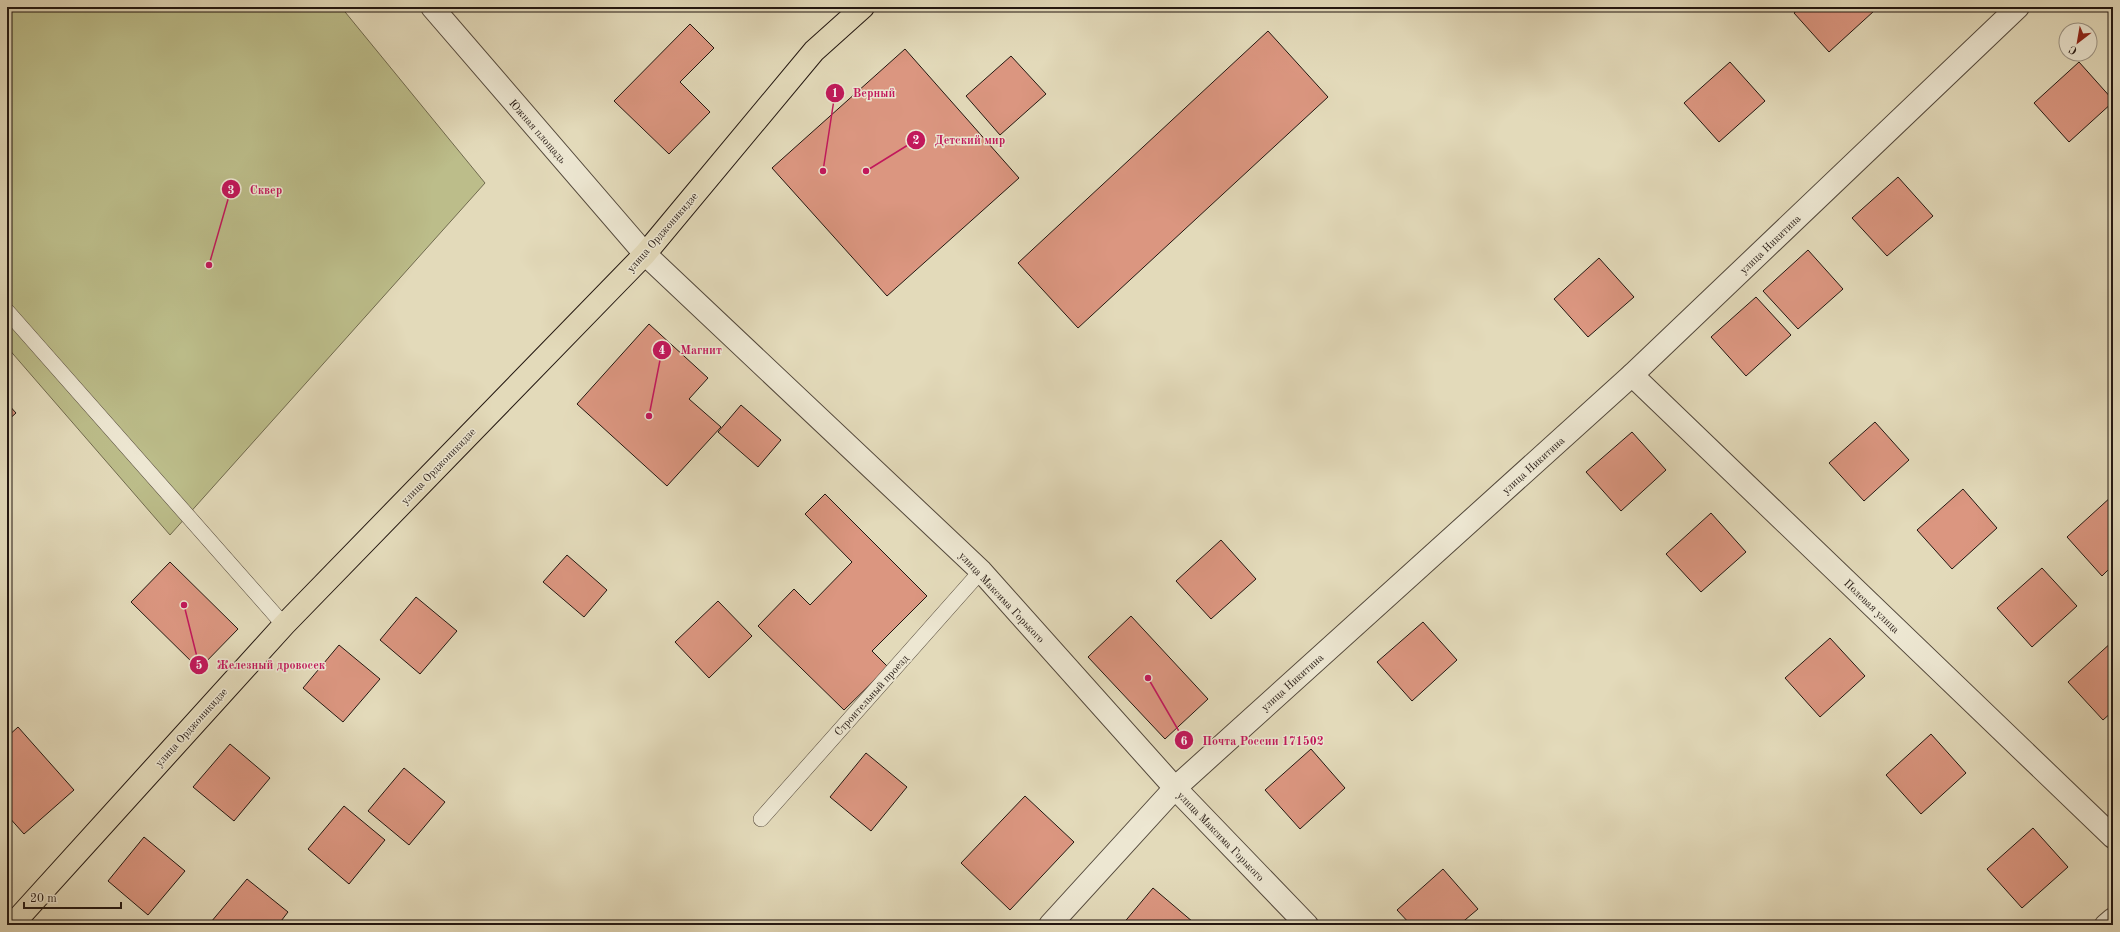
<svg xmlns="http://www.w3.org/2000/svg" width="2120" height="932" viewBox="0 0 2120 932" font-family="'Old Standard TT',serif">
<rect width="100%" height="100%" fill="#e3daba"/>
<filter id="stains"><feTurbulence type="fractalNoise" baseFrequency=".005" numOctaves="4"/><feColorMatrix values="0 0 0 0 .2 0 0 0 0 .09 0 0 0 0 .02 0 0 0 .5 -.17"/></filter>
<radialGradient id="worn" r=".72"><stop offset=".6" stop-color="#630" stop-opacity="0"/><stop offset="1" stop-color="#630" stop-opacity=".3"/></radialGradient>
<polygon fill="#bcbd8a" stroke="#706a4e" points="7,7 341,7 485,183 170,535 7,347"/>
<g fill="#db9680" stroke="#231711">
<polygon points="1801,7 1870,7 1874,11 1829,52 1794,13"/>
<polygon points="690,24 714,48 680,82 710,112 669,154 614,101"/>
<polygon points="1268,31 1328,97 1078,328 1018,263"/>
<polygon points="905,49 1019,178 887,296 772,168"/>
<polygon points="1011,56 1046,94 1000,135 966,96"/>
<polygon points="1730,62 1765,101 1719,142 1684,103"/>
<polygon points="2079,62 2113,100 2113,102 2069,142 2034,103"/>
<polygon points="1898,177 1933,216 1887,256 1852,218"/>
<polygon points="1808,250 1843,289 1798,329 1763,291"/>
<polygon points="1599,258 1634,297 1588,337 1554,299"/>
<polygon points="1756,297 1791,335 1746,376 1711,337"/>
<polygon points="649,324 708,378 689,399 721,427 667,486 577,404"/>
<polygon points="7,403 16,413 7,421"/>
<polygon points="741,405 781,440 758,467 718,432"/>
<polygon points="1875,422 1909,460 1864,501 1829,463"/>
<polygon points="1632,432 1666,470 1621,511 1586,472"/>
<polygon points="1963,489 1997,528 1952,569 1917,530"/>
<polygon points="825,494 927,596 872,651 888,667 844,710 758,626 794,589 810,605 852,562 805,514"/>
<polygon points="2112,496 2113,565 2102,576 2067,537"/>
<polygon points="1711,513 1746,552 1701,592 1666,554"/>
<polygon points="1221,540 1256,579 1211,619 1176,581"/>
<polygon points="567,555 607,590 584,617 543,582"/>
<polygon points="170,562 238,629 199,669 131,602"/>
<polygon points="2042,568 2077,606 2032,647 1997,608"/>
<polygon points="416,597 457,631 420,674 380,640"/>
<polygon points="718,601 752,636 709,678 675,642"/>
<polygon points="1131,616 1208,699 1165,739 1088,657"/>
<polygon points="1423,622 1457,660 1412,701 1377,662"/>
<polygon points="1830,638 1865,676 1820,717 1785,678"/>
<polygon points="2113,641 2113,711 2103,720 2068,682"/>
<polygon points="339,645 380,679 343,722 303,688"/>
<polygon points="18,727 74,790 24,834 7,815 7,737"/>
<polygon points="1931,734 1966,773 1921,814 1886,775"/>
<polygon points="230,744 270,778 234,821 193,787"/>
<polygon points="1311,749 1345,788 1300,829 1265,790"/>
<polygon points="866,753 907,787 871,831 830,797"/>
<polygon points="404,768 445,802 409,845 368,811"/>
<polygon points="1025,796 1074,842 1010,910 961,863"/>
<polygon points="344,806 385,840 349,884 308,849"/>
<polygon points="2033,828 2068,867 2022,908 1987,869"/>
<polygon points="144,837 185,871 148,915 108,881"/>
<polygon points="1443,869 1478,909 1459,925 1411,925 1397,910"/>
<polygon points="247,879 288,912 278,925 215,925 211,922"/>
<polygon points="1153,888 1193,922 1191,925 1122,925"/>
<polygon points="1502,920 1506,925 1496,925"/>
</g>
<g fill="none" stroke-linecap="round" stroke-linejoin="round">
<defs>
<g id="lane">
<polyline points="7,311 284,625"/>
<polyline points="761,819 981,571"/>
</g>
<g id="street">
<polyline points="432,7 645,254 981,571 1175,788 1307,925"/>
<polyline points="1632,375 2113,837"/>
<polyline points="1050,925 1175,788 1632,375 2018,7"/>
<polyline points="2106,925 2113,919"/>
</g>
<polyline id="primary" points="12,925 284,625 645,254 814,51 863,7"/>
</defs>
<use href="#lane" stroke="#53483b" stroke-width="16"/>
<use href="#street" stroke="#53483b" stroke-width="24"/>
<use href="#primary" stroke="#231711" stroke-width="24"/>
<use href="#lane" stroke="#ede7d2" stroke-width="15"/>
<use href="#street" stroke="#ede7d2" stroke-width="22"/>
<use href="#primary" stroke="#e3daba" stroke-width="22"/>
</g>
<g text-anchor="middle" stroke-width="3" stroke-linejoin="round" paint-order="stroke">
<g font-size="11" fill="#231711" stroke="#ede7d2">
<text transform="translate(538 131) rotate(49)" y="4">Южная площадь</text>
<text transform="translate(662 232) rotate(-49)" y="4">улица Орджоникидзе</text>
<text transform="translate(1770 244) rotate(-44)" y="4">улица Никитина</text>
<text transform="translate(1533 465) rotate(-42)" y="4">улица Никитина</text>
<text transform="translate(438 466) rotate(-46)" y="4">улица Орджоникидзе</text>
<text transform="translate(1002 597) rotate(47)" y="4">улица Максима Горького</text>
<text transform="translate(1872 606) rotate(44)" y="4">Полевая улица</text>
<text transform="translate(1292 682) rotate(-42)" y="4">улица Никитина</text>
<text transform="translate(871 695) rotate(-48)" y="4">Строительный проезд</text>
<text transform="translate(191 727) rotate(-48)" y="4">улица Орджоникидзе</text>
<text transform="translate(1221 836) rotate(46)" y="4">улица Максима Горького</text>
</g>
</g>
<path fill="none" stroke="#c2185b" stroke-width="1.5" d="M823 171L835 93M866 171L916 140M209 265L231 189M649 416L662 350M184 605L199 665M1148 678L1184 740"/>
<g fill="#c2185b" stroke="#ede7d2" stroke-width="1.5">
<circle cx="823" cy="171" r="4"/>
<circle cx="866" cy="171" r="4"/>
<circle cx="209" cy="265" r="4"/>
<circle cx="649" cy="416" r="4"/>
<circle cx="184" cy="605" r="4"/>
<circle cx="1148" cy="678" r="4"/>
<circle cx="835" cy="93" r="10"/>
<circle cx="916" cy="140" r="10"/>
<circle cx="231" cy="189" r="10"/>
<circle cx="662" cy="350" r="10"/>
<circle cx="199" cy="665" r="10"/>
<circle cx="1184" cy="740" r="10"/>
</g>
<g font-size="12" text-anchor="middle" font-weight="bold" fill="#fff">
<text x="835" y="97">1</text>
<text x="916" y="144">2</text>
<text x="231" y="194">3</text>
<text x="662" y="354">4</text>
<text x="199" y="669">5</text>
<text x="1184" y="745">6</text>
</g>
<g font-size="12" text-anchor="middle" font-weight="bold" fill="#c2185b" stroke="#ede7d2" stroke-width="3" stroke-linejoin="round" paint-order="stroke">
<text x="874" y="97">Верный</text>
<text x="970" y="144">Детский мир</text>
<text x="266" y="194">Сквер</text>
<text x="701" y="354">Магнит</text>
<text x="271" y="669">Железный дровосек</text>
<text x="1263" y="745">Почта России 171502</text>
</g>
<rect width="2120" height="932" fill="none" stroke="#e3daba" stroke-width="24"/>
<rect x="8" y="8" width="2104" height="916" fill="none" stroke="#231711" stroke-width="2"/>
<rect x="12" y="12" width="2096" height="908" fill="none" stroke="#231711"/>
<g transform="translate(2078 42) rotate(211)"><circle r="19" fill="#ede7d2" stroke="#9c9485"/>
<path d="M0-3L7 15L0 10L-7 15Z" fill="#8f2418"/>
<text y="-6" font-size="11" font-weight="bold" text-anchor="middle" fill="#231711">С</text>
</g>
<path d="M24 902v6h97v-6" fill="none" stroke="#231711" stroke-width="2"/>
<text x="30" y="902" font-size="12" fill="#231711" stroke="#ede7d2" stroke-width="3" paint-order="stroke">20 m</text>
<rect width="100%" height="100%" filter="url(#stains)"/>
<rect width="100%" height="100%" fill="url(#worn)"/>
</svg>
